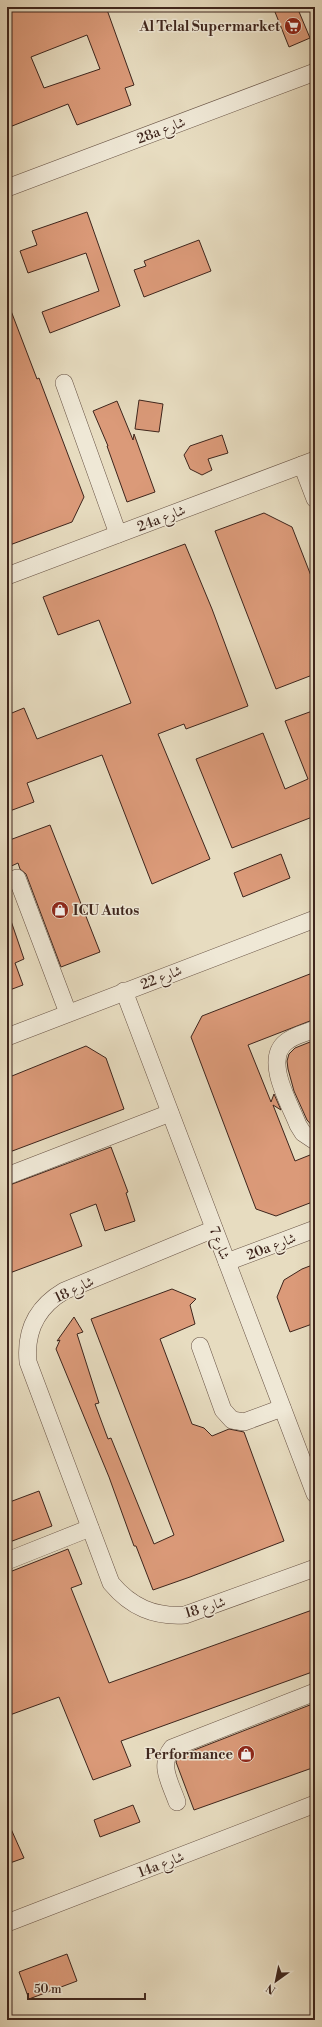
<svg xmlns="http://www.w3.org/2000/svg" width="322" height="2027" viewBox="0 0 322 2027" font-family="'Libre Bodoni',Amiri,serif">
<rect width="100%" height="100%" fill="#e7dcc0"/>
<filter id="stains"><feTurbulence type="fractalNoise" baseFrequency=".005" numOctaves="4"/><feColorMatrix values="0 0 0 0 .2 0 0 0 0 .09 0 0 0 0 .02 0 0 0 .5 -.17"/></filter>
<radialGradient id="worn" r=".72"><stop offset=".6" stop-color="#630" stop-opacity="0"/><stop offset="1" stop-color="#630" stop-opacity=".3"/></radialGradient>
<g fill="#db9a79" stroke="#3e251c" fill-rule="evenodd">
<path d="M 7,7 L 106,7 L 134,85 L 125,88 L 131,105 L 77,125 L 68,104 L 7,128 ZM 87,35 L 100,69 L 44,88 L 31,57 Z"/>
<polygon points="273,7 297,7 310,38 289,47"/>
<polygon points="87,212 120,306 50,333 42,312 99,291 86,253 28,273 20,251 37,245 32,231"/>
<polygon points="199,240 211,271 144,297 134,270 146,266 144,261"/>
<polygon points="8,303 37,379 39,378 84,497 72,522 7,546"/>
<polygon points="139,400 163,404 159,432 135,429"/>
<polygon points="117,401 133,440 134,434 155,492 127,502 107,446 108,446 93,411"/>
<polygon points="222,435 228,453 208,459 212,470 202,475 190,469 184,455 190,446"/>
<polygon points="264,513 292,527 315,586 315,674 276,689 215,531"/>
<polygon points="185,544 212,609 248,706 186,729 184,724 158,734 210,859 152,884 102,755 27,783 34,802 7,812 7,732 11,731 7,721 7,715 24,708 37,739 131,703 99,620 58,635 43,597"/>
<polygon points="315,710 315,816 232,848 196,759 263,733 285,789 308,779 285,721"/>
<polygon points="50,825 100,952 61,967 26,874 20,869 18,863 7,868 7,841"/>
<polygon points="281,854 290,878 243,897 234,873"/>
<polygon points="9,915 24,959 15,963 23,985 7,991 7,916"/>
<polygon points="315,972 315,1019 248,1045 271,1102 274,1094 281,1110 273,1105 295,1161 315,1153 315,1201 276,1216 256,1209 191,1037 202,1016"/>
<polygon points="315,1040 315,1129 307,1120 294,1091 288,1069 287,1061 289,1054 295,1048"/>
<polygon points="86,1046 106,1058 124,1109 7,1153 7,1078"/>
<polygon points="111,1147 128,1192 126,1193 135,1221 105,1231 96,1204 70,1214 82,1246 7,1274 7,1186"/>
<polygon points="315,1264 315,1323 290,1332 277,1297 284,1280 302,1269"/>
<polygon points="172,1289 196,1299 190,1305 195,1324 160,1339 192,1424 204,1428 212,1436 229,1429 244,1432 284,1541 190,1577 153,1590 136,1546 134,1546 109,1477 56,1349 60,1340 57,1341 74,1317 83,1332 77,1334 99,1403 95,1404 108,1439 111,1438 154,1544 174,1535 91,1319"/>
<polygon points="39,1491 52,1526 7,1543 7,1503"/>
<polygon points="68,1549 82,1584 71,1588 109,1683 315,1609 315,1671 121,1741 131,1766 93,1780 59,1697 7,1716 7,1573"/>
<polygon points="315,1703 315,1767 194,1810 176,1762 179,1756"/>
<polygon points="133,1805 140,1822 100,1837 94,1820"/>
<polygon points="7,1820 24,1858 7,1864"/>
<polygon points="67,1954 77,1981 29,1999 19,1972"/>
</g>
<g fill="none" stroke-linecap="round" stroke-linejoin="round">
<defs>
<g id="minor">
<polyline points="7,188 315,72"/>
<polyline points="64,383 118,534"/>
<polyline points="302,465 315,499"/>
<polyline points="7,576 315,460"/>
<polyline points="17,878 68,1013"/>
<polyline points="124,991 315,1494"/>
<path d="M 315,1029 C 306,1033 294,1035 286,1042 C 263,1060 290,1104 298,1125 L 303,1133 L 315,1141"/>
<polyline points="7,1037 315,919"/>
<polyline points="7,1176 170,1113"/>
<path d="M 214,1229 L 64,1291 C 37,1307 25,1331 28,1362 L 111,1583 C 131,1607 154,1617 185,1615 L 315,1568"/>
<polyline points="227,1262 315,1229"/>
<polyline points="200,1346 223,1410 232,1420 244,1422 282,1408"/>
<polyline points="7,1561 90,1528"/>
<path d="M 177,1802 C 171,1784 158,1765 172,1748 L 315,1692"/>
<polyline points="7,1923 315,1804"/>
</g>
</defs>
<use href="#minor" stroke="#685345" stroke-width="18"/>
<use href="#minor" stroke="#efe8d6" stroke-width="17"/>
</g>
<defs>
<symbol id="supermarket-disc" viewBox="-11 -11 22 22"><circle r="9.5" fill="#8f2418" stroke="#efe8d6"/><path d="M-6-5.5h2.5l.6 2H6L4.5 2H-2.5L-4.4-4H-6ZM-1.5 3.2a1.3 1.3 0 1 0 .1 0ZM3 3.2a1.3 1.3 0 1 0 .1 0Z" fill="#fff"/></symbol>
<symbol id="shop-disc" viewBox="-11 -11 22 22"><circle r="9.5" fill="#8f2418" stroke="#efe8d6"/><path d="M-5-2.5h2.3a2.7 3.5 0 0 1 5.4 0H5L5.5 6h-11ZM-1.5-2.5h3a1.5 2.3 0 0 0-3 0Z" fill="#fff"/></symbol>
</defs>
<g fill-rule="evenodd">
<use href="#supermarket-disc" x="283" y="16" width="20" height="20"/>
<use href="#shop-disc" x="50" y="900" width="20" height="20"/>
<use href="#shop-disc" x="236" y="1744" width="20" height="20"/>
</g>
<g text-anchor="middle" stroke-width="3" stroke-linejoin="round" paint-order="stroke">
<g font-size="14" font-weight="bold" fill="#3e251c" stroke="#efe8d6" text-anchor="end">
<text x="280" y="31">Al Telal Supermarket</text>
<text x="73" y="915" text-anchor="start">ICU Autos</text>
<text x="233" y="1759">Performance</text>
</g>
<g font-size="14" fill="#3e251c" stroke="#efe8d6">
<text transform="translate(161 130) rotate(-21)" y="5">28a شارع</text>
<text transform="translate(161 518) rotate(-21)" y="5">24a شارع</text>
<text transform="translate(161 977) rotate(-21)" y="5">شارع 22</text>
<text transform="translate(220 1243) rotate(69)" y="5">شارع 7</text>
<text transform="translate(271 1246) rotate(-21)" y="5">20a شارع</text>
<text transform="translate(74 1289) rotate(-26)" y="5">شارع 18</text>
<text transform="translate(205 1607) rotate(-17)" y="5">شارع 18</text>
<text transform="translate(161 1864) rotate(-21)" y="5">14a شارع</text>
</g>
</g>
<rect width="322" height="2027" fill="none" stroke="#e7dcc0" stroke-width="24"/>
<rect x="8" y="8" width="306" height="2011" fill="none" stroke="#3e251c" stroke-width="2"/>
<rect x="12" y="12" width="298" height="2003" fill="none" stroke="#3e251c"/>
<g transform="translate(276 1981) rotate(213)" stroke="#efe8d6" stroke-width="3" paint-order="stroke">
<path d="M0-3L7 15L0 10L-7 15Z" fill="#3e251c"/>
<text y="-6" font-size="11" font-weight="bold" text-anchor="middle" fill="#3e251c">N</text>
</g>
<path d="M28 1993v6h117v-6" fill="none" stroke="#3e251c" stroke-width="2"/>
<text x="34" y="1993" font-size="12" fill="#3e251c" stroke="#efe8d6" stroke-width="3" paint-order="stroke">50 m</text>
<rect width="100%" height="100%" filter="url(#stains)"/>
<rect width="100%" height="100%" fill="url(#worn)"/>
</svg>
